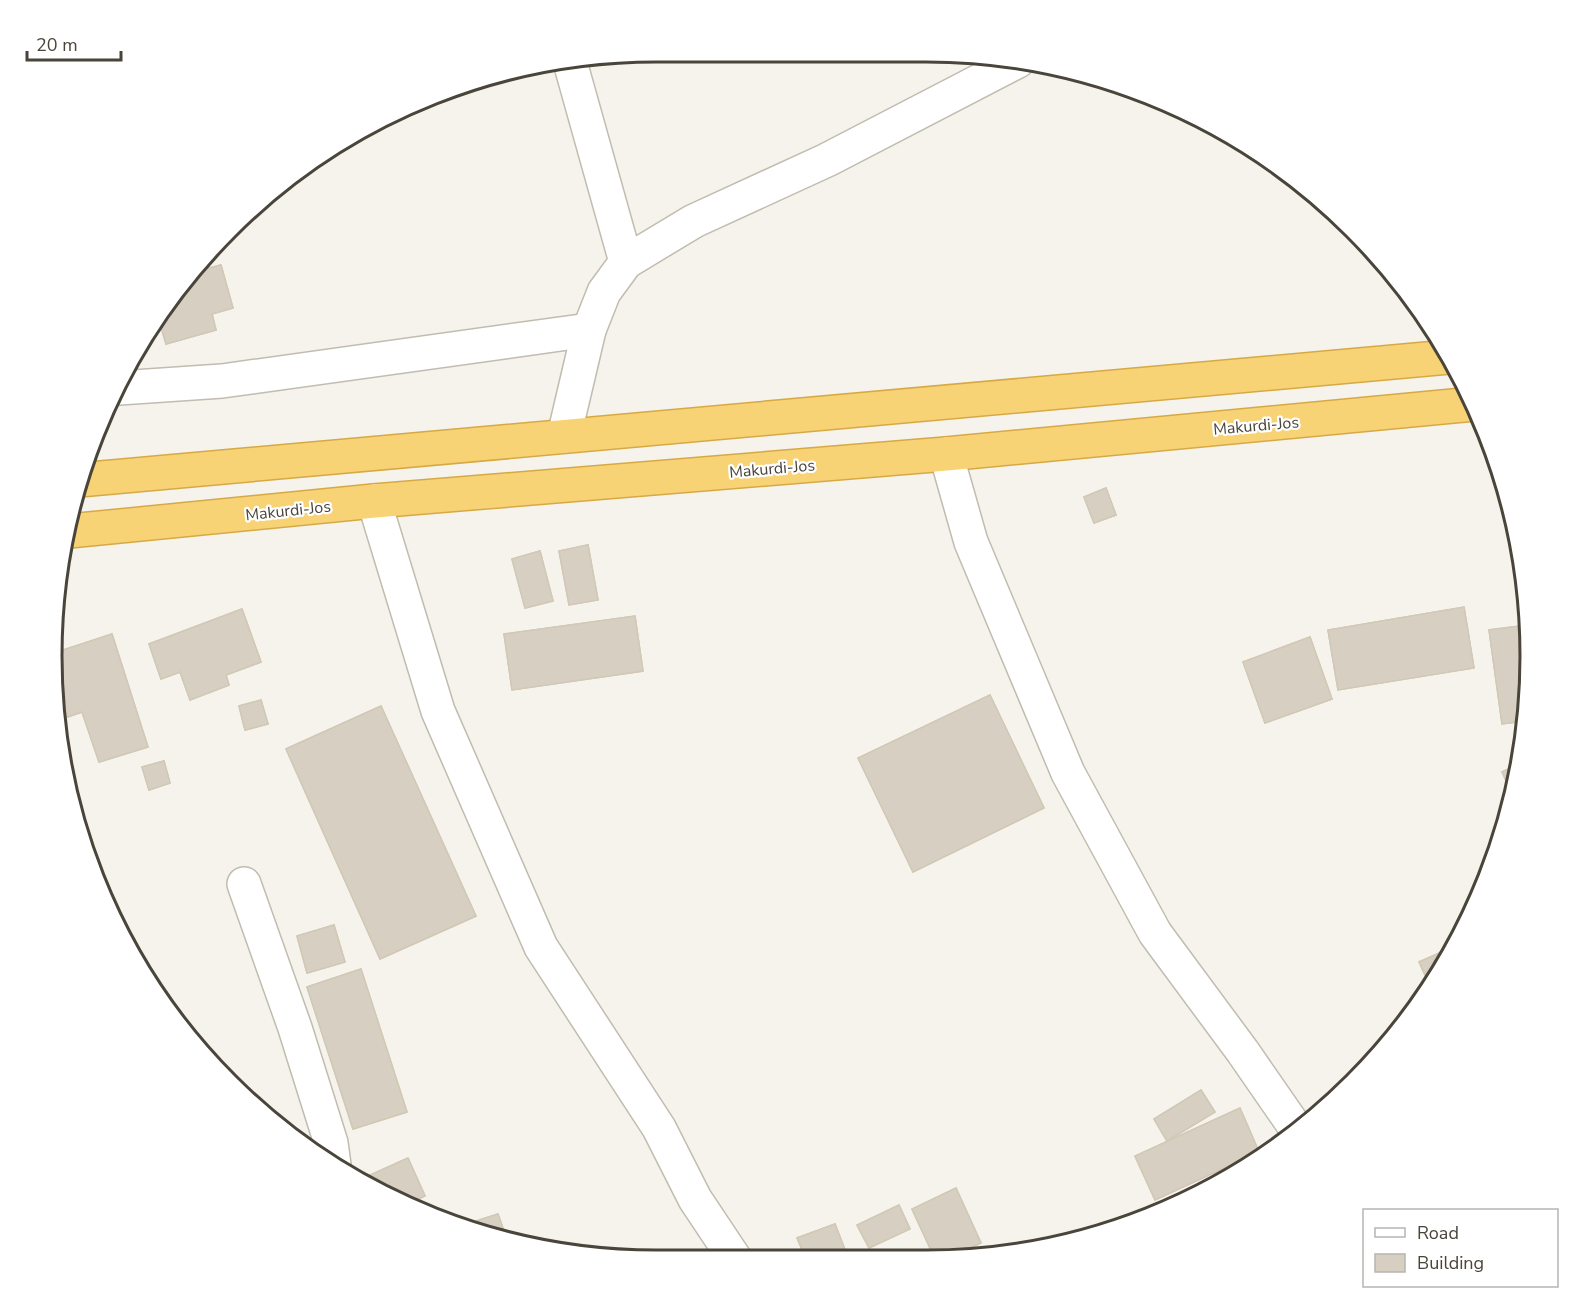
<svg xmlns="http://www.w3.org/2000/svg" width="1582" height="1311" viewBox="0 0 1582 1311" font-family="'Nunito Sans',sans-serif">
<rect width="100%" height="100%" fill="#f5f3ec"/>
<g fill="#d7d0c2" stroke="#d1c8b6" stroke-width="1.5">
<polygon points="221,265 233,308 212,314 216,330 166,344 157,314 191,273"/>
<polygon points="221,265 233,308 212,314 216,330 166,344 157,314 191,273"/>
<polygon points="1106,488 1116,515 1094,523 1084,497"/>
<polygon points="1106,488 1116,515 1094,523 1084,497"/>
<polygon points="588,545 598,600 569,605 559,551"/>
<polygon points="588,545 598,600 569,605 559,551"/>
<polygon points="540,551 553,601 525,608 512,559"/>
<polygon points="540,551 553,601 525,608 512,559"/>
<polygon points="1464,607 1474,668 1338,690 1328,630"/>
<polygon points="1464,607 1474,668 1338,690 1328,630"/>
<polygon points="242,609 261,662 226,675 229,685 190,700 180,672 161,679 149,644"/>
<polygon points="242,609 261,662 226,675 229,685 190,700 180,672 161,679 149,644"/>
<polygon points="635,616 643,671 512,690 504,634"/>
<polygon points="635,616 643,671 512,690 504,634"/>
<polygon points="1528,625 1531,655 1525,721 1502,724 1489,630"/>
<polygon points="1528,625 1531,655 1525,721 1502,724 1489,630"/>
<polygon points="112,634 148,747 99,762 82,712 56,721 55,693 62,691 54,667 54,653"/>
<polygon points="112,634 148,747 99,762 82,712 56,721 55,693 62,691 54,667 54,653"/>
<polygon points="1310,637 1332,699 1265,723 1243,662"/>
<polygon points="1310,637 1332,699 1265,723 1243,662"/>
<polygon points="990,695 1044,808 913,872 858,758"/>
<polygon points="990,695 1044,808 913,872 858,758"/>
<polygon points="261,700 268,724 245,730 239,706"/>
<polygon points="261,700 268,724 245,730 239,706"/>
<polygon points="381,706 476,916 380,959 286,749"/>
<polygon points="381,706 476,916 380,959 286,749"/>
<polygon points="164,761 170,783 149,790 142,767"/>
<polygon points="164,761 170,783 149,790 142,767"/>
<polygon points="1520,764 1519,773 1513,796 1502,772"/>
<polygon points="1520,764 1519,773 1513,796 1502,772"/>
<polygon points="82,821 88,854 80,822"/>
<polygon points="82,821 88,854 80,822"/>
<polygon points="334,925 345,962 307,973 297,936"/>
<polygon points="334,925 345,962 307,973 297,936"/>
<polygon points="1453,947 1431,988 1419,962"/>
<polygon points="1453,947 1431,988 1419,962"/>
<polygon points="361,969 407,1112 353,1129 307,987"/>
<polygon points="361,969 407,1112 353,1129 307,987"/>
<polygon points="1201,1090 1215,1112 1167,1141 1154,1119"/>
<polygon points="1201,1090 1215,1112 1167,1141 1154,1119"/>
<polygon points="1240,1108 1259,1152 1155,1200 1135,1156"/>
<polygon points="1240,1108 1259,1152 1155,1200 1135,1156"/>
<polygon points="408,1158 425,1196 408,1204 357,1181"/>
<polygon points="408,1158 425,1196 408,1204 357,1181"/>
<polygon points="956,1188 981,1243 949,1258 935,1259 912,1209"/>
<polygon points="956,1188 981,1243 949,1258 935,1259 912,1209"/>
<polygon points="899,1205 910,1229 869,1248 857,1225"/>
<polygon points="899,1205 910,1229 869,1248 857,1225"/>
<polygon points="498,1214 505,1234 500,1236 472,1230 470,1223"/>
<polygon points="498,1214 505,1234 500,1236 472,1230 470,1223"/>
<polygon points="835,1224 849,1260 806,1259 797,1238"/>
<polygon points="835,1224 849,1260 806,1259 797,1238"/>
</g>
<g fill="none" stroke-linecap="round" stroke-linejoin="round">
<defs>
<g id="minor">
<polyline points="570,62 626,262"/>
<polyline points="119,388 222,381 589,330"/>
<polyline points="564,436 589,330 604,292 626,262 694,221 827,160 1018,61"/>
<polyline points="946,454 971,542 1068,773 1155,933 1243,1052 1297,1130"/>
<polyline points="374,501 438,711 541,947 659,1128 695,1199 735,1259"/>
<polyline points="244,884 295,1028 331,1143 334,1165"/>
</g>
<g id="highway">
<polyline points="79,480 1449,357"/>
<polyline points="69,531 374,501 946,454 1474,404"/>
</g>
</defs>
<use href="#minor" stroke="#c1bcaf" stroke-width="36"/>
<use href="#highway" stroke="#d7a945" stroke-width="36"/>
<use href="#minor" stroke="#fff" stroke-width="33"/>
<use href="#highway" stroke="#f7d376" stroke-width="33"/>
</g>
<g text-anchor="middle" stroke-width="4.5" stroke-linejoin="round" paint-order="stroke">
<g font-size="16" fill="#4a453a" stroke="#fff">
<text transform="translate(1256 425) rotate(-5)" y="6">Makurdi-Jos</text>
<text transform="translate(772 468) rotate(-5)" y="6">Makurdi-Jos</text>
<text transform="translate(288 510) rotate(-6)" y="6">Makurdi-Jos</text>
</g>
</g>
<path d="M0 0H1582V1311H0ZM656 62H926A594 594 0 0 1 1520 656V656A594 594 0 0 1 926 1250H656A594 594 0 0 1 62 656V656A594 594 0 0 1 656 62Z" fill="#fff" fill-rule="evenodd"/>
<path fill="none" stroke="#4a453a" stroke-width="3" d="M656 62H926A594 594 0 0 1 1520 656V656A594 594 0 0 1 926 1250H656A594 594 0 0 1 62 656V656A594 594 0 0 1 656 62Z"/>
<rect x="1363" y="1209" width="195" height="78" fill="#ffffff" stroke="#b7b5b0" stroke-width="1.5"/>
<rect x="1375" y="1228" width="30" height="9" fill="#ffffff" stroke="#b7b5b0" stroke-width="1.5"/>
<text x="1417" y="1239" font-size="18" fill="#4a453a">Road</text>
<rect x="1375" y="1254" width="30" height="18" fill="#d7d0c2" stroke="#b7b5b0" stroke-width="1.5"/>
<text x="1417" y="1269" font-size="18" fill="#4a453a">Building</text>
<path d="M27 51v9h94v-9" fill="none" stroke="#4a453a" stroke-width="3"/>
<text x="36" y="51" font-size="18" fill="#4a453a" stroke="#ffffff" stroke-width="4.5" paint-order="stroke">20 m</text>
</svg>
